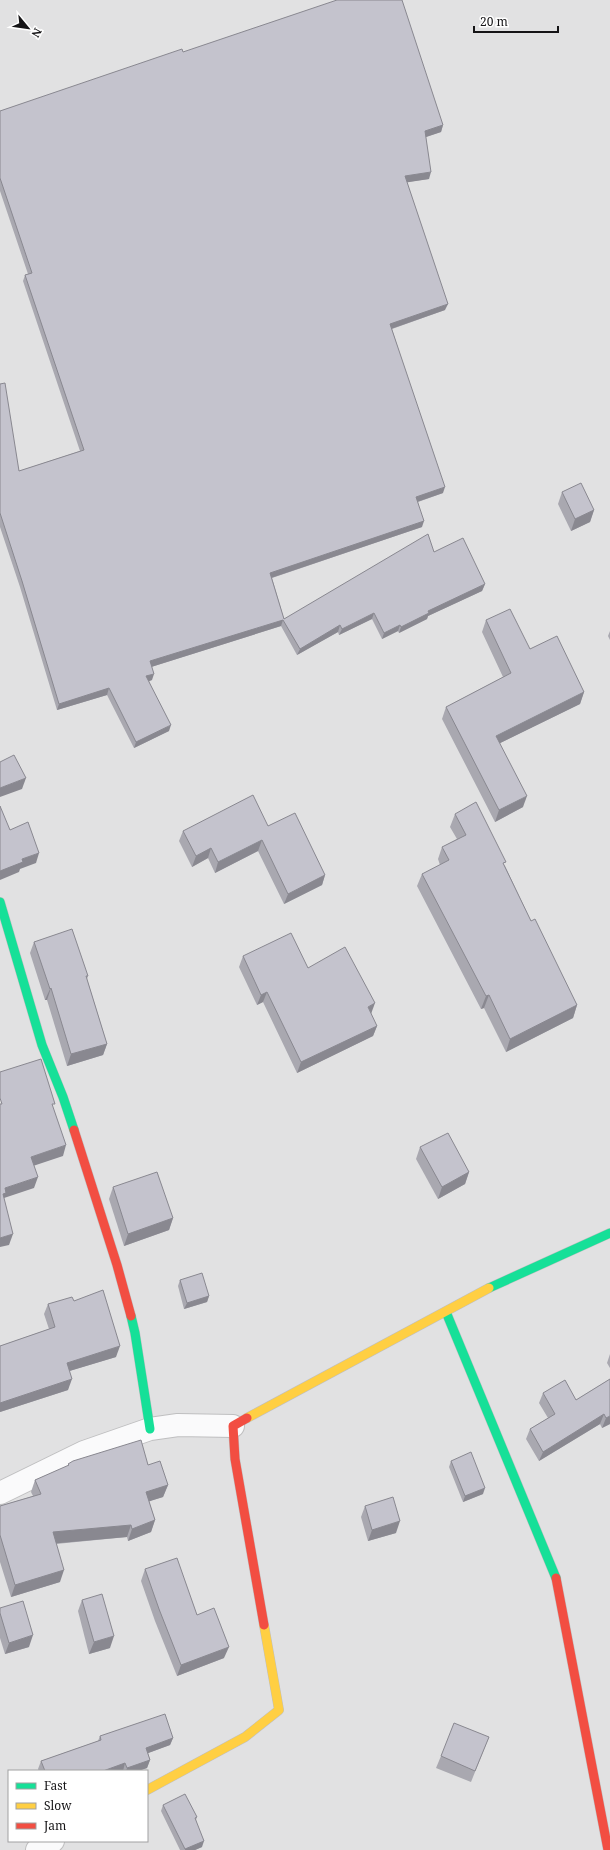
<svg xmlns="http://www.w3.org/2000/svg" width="610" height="1850" viewBox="0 0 610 1850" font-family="'Noto Serif',serif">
<rect width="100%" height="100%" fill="#e1e1e2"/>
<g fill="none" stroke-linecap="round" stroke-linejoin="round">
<defs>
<g id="street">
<polyline points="0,1493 84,1452 150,1429 178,1425 233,1426"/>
<polyline points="37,1850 53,1841"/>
</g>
<g id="fast">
<polyline points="0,902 42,1045 63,1097 74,1130"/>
<polyline points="489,1288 610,1233"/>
<polyline points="446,1312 556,1578"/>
<polyline points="131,1316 135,1333 150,1429"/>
</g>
<g id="slow">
<polyline points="247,1418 489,1288"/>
<polyline points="147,1790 245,1737 279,1710 264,1625"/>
</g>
<g id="jam">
<polyline points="74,1130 117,1265 131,1316"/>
<polyline points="247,1418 233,1426 235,1459 264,1625"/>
<polyline points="556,1578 608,1850"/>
</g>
</defs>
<use href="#street" stroke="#bfbfc0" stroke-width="24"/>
<use href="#fast" stroke="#bfbfc0" stroke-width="10"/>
<use href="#slow" stroke="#bfbfc0" stroke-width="10"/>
<use href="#jam" stroke="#bfbfc0" stroke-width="10"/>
<use href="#street" stroke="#fafafb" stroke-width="22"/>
<use href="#fast" stroke="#16e098" stroke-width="9"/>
<use href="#slow" stroke="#ffcf43" stroke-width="9"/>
<use href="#jam" stroke="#f24e42" stroke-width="9"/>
</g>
<g fill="#a9a8b0">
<polygon points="183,52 443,125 441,132 426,137 429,179 407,182 445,310 392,329 443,493 418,502 422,527 272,578 284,619 434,552 485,584 482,591 428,616 427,619 399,633 398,631 382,639 372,619 339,635 338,632 297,655 281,626 151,667 152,680 149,681 169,731 134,748 107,695 57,710 20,587 0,527 0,384 19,471 80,451 23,281 25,275 28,274 0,191 0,111"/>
<polygon points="562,492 594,510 590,522 571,531 558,504"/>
<polygon points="486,620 530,649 584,692 580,704 500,743 523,807 495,822 442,719 446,707 503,677 482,632"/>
<polygon points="610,631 610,640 608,636"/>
<polygon points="455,814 505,866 531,921 577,1005 573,1018 506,1052 484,1008 481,1009 417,886 422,874 440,865 438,859 442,847 457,839 450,827"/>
<polygon points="268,826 325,875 322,885 284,904 258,851 215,873 208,858 192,867 179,841 183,831"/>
<polygon points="34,942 88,976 87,979 107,1044 103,1055 67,1066 47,1000 45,1000 30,953"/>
<polygon points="243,956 308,968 377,1026 373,1036 297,1073 263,1002 257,1005 239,967"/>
<polygon points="420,1147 469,1172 465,1184 438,1199 416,1159"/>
<polygon points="113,1187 173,1218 169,1230 124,1246 109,1199"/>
<polygon points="180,1280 209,1296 207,1302 184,1309 178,1286"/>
<polygon points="74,1301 116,1357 69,1371 68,1390 0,1412 0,1346 49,1329 44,1314 48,1304"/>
<polygon points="610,1354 610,1368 607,1363"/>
<polygon points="610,1379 610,1424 602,1428 600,1424 539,1461 526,1439 530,1429 548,1418 539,1403 543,1393 576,1400"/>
<polygon points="451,1461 483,1494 463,1502 449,1467"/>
<polygon points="68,1464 148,1465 168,1485 163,1497 149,1501 155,1520 151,1532 128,1541 127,1537 56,1544 60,1582 11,1597 0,1562 0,1506 33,1496 31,1492 35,1480 68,1466"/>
<polygon points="365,1506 396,1533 368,1541 361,1517"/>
<polygon points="145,1569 197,1615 224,1658 177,1676 155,1621 141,1581"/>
<polygon points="82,1600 110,1648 89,1654 78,1611"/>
<polygon points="0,1608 29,1647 5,1654 0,1638"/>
<polygon points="100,1736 173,1738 170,1745 148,1753 150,1760 147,1768 138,1771 39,1771 38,1769 41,1761 98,1741"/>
<polygon points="489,1737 471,1782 436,1768 441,1756"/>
<polygon points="163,1805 197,1817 196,1820 202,1847 195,1850 180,1850 161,1811"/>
</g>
<g fill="#898890">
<polygon points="443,125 441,132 423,138 425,131"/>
<polygon points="431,172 429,179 403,183 405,176"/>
<polygon points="448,304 445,310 388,330 390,324"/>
<polygon points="445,487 443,493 414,503 416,497"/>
<polygon points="594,510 590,522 571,531 575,519"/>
<polygon points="424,521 422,527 268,579 270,573"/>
<polygon points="485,584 482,591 428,616 427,619 399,633 401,627 428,611"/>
<polygon points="374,613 372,619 339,635 342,629"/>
<polygon points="283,620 281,626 148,668 150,661"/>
<polygon points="340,625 338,632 297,655 300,649"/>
<polygon points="400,625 398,631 382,639 384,633"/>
<polygon points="154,674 152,680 144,683 146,676"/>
<polygon points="109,688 107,695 57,710 59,704"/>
<polygon points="584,692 580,704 492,747 496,736"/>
<polygon points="171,725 169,731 134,748 136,742"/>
<polygon points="26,778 22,789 0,797 0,788"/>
<polygon points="527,796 523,807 495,822 499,810"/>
<polygon points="262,840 258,851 215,873 218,862"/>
<polygon points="211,848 208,858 192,867 196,856"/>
<polygon points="39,853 36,863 20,869 19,872 0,880 0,871 22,859"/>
<polygon points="325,875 322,885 284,904 288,894"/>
<polygon points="51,988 47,1000 45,1000 50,989"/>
<polygon points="267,992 263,1002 257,1005 261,995"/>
<polygon points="489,995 484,1008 481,1009 486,996"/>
<polygon points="375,1003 371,1014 368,1007"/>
<polygon points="577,1005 573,1018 506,1052 510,1039"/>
<polygon points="377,1026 373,1036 297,1073 301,1062"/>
<polygon points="107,1044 103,1055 67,1066 71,1054"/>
<polygon points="66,1145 63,1156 27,1168 31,1157"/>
<polygon points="469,1172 465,1184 438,1199 442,1187"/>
<polygon points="38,1177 34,1188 4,1198 2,1204 0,1201 5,1188"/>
<polygon points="173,1218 169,1230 124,1246 128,1234"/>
<polygon points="13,1234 9,1245 0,1247 0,1238"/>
<polygon points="209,1296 207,1302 184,1309 187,1303"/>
<polygon points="120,1346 116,1357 63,1373 67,1363"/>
<polygon points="72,1379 68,1390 0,1412 0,1403"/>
<polygon points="604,1414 600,1424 539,1461 543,1452"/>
<polygon points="610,1416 610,1424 602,1428 606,1418"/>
<polygon points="168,1485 163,1497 141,1504 146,1492"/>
<polygon points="485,1488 483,1494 463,1502 465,1496"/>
<polygon points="155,1520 151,1532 128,1541 132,1529"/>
<polygon points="400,1521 396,1533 368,1541 372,1530"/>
<polygon points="131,1525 127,1537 49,1544 53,1532"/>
<polygon points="64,1570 60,1582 11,1597 15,1585"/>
<polygon points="33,1635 29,1647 5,1654 9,1643"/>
<polygon points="114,1636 110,1648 89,1654 94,1642"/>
<polygon points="229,1647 224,1658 177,1676 181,1665"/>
<polygon points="173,1738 170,1745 143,1755 146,1748"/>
<polygon points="150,1760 147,1768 138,1771 126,1771 127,1768"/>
<polygon points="125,1763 123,1771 103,1771"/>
<polygon points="204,1841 202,1847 195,1850 185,1850 185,1849"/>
</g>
<g fill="#c4c3cd" stroke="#898890">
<polygon points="337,0 402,0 443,125 425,131 431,172 405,176 448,304 390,324 445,487 416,497 424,521 270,573 284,619 428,534 434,552 463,538 485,584 428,611 429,613 401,627 400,625 384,633 374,613 342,629 340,625 300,649 283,620 150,661 154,674 146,676 171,725 136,742 109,688 59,704 22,581 0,513 0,384 5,383 19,471 84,450 25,275 32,273 0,178 0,111 182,49 183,52"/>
<polygon points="581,483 594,510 575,519 562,492"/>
<polygon points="510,609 530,649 557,636 584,692 496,736 527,796 499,810 446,707 511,673 486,620"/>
<polygon points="14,755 26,778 0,788 0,762"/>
<polygon points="253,795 268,826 295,813 325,875 288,894 262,840 218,862 211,848 196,856 183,831"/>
<polygon points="476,802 506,862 503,863 531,921 535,919 577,1005 510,1039 489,995 486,996 422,874 449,860 442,847 466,835 455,814"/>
<polygon points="0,806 10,830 28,822 39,853 22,859 23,862 0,871"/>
<polygon points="72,929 88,976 86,976 107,1044 71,1054 51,988 50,989 34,942"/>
<polygon points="291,933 308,968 345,947 375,1003 368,1007 377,1026 301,1062 267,992 261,995 243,956"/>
<polygon points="41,1059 55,1104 52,1104 66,1145 31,1157 38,1177 5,1188 6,1193 3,1194 13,1234 0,1238 0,1104 2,1104 0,1098 0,1072"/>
<polygon points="448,1133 469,1172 442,1187 420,1147"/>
<polygon points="157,1172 173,1218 128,1234 113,1187"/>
<polygon points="202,1273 209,1296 187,1303 180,1280"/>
<polygon points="103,1290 120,1346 67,1363 72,1379 0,1403 0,1346 55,1327 48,1304 72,1297 74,1301"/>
<polygon points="610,1379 610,1416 606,1418 604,1414 543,1452 530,1429 555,1414 543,1393 565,1380 576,1400"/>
<polygon points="141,1440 148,1465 160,1461 168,1485 146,1492 155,1520 132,1529 131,1525 53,1532 64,1570 15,1585 0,1535 0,1506 41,1494 35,1480 69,1465 68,1464 73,1461"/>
<polygon points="471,1452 485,1488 465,1496 451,1461"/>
<polygon points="393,1497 400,1521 372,1530 365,1506"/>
<polygon points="177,1558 197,1615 214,1608 229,1647 181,1665 159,1609 145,1569"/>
<polygon points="102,1594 114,1636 94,1642 82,1600"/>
<polygon points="23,1601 33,1635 9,1643 0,1613 0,1608"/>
<polygon points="165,1714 173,1738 146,1748 150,1760 127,1768 125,1763 103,1771 45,1771 41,1761 101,1740 100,1736"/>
<polygon points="454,1723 489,1737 475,1771 441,1756"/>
<polygon points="185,1794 197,1817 195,1818 204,1841 185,1849 163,1805"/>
</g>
<rect x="8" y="1770" width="140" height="72" fill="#ffffff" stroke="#a1a1a2"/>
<rect x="16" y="1783" width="20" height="6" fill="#16e098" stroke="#a1a1a2"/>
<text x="44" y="1790" font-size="12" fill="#151416">Fast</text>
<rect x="16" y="1803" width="20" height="6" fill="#ffcf43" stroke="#a1a1a2"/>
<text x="44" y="1810" font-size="12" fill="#151416">Slow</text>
<rect x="16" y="1823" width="20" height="6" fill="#f24e42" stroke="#a1a1a2"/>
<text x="44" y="1830" font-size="12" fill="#151416">Jam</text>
<g transform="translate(28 28) rotate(119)" stroke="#ffffff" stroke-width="3" paint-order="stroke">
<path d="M0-3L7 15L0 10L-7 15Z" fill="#151416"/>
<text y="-6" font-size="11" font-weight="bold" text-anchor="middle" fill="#151416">N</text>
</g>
<path d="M474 26v6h84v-6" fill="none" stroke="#151416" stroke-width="2"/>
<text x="480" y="26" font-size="12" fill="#151416" stroke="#ffffff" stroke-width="3" paint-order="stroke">20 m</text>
</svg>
